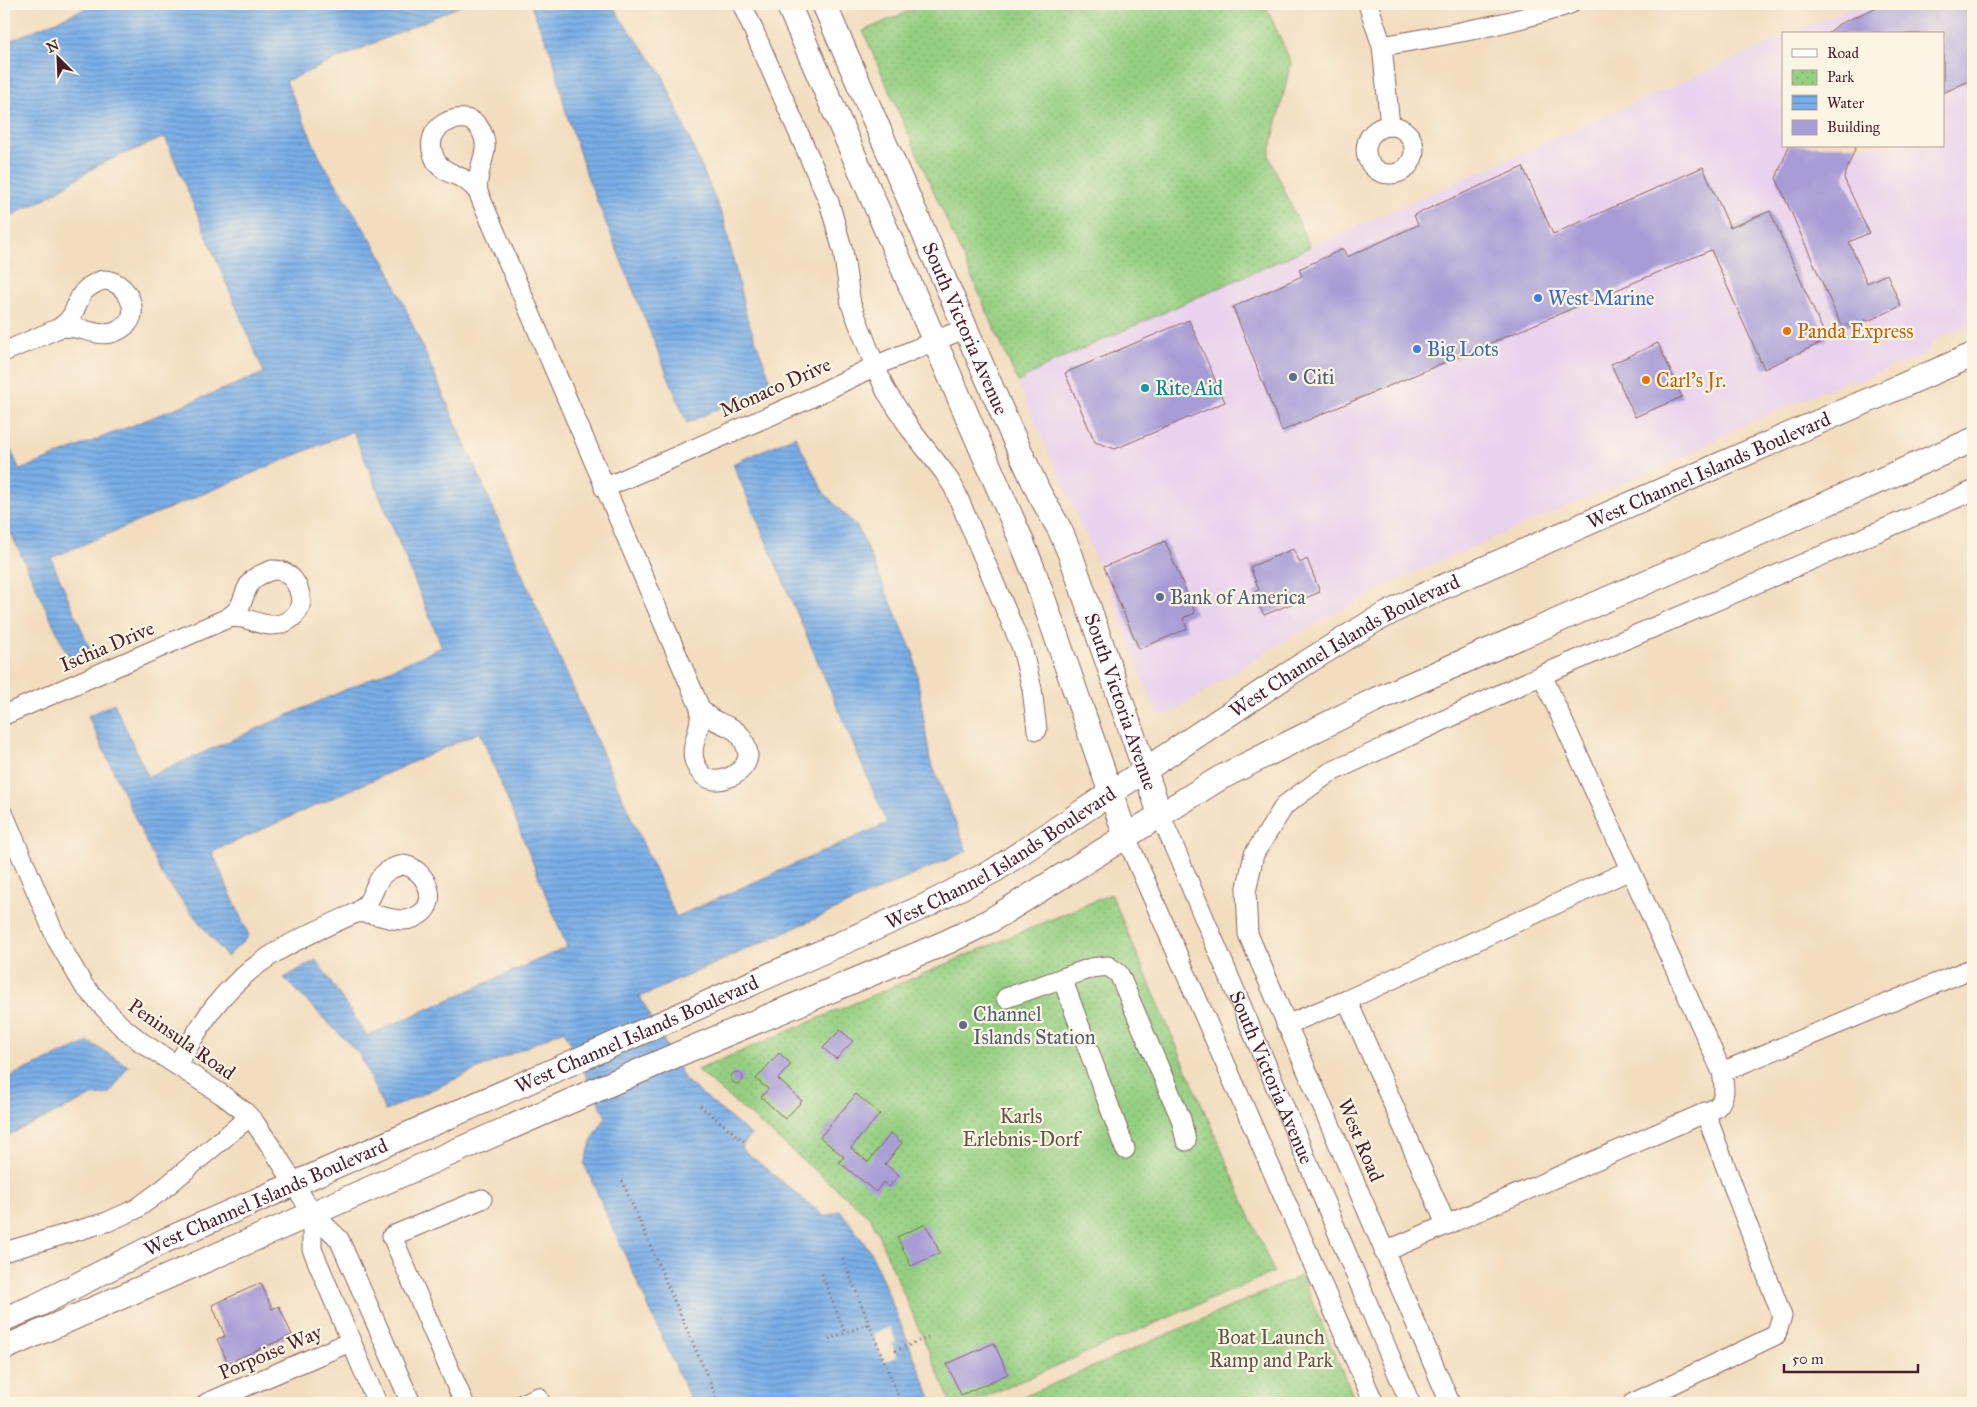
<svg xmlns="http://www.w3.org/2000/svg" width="1977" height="1407" viewBox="0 0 1977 1407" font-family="'IM FELL Great Primer',serif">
<defs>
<pattern id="park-dots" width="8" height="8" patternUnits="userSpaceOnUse" patternTransform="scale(1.25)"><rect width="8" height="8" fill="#95cf82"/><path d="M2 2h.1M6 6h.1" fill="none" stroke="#82b170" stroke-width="1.8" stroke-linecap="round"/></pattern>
<pattern id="water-rules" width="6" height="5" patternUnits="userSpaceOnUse" patternTransform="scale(1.25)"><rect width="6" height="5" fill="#79aee7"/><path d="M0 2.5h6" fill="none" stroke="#658dbb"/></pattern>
</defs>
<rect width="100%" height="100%" fill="#fcf5e5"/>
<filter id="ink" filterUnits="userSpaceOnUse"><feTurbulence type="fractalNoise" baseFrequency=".02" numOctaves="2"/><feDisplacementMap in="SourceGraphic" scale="10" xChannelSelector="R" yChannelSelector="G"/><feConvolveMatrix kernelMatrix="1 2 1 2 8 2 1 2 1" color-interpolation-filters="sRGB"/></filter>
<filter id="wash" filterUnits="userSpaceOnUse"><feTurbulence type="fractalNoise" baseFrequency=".0096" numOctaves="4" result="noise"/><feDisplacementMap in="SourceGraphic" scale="20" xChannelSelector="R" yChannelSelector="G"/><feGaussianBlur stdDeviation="1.12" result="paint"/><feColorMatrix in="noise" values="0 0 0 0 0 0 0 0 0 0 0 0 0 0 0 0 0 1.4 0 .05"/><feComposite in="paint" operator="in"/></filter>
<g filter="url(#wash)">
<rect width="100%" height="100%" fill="#f3ddbf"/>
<polygon fill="#e9d2ed" points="1858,4 1973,4 1973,324 1934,340 1927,353 1858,381 1845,381 1731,431 1683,457 1430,565 1372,593 1275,646 1170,714 1159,714 1153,706 1110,590 981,300 1037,316 1071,353 1783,37 1783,146 1943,146 1943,34 1790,34"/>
<g fill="url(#park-dots)" stroke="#707756">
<polygon points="925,4 1265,4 1291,62 1269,156 1310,247 1053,362 1018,382 863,31"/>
<polygon points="1111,894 1274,1272 970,1403 951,1403 871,1218 697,1070"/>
<polygon points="1301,1276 1356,1403 1010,1403"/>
</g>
<g fill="url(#water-rules)" stroke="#626689">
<polygon points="96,4 465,4 286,81 320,158 386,264 526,583 676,917 887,823 733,464 795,436 824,493 858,528 914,655 930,760 967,851 640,997 685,1080 751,1135 741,1148 825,1217 840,1210 871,1252 933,1403 692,1403 584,1164 592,1140 606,1117 564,1030 385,1111 360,1055 284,978 316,960 367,1036 567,947 480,732 212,852 249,936 227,957 162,876 88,716 114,703 148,777 442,647 353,431 51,558 90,649 69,658 4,518 4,436 20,470 264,373 165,137 98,165 40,202 23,209 4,222 4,43"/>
<polygon points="530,4 613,4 618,15 662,74 724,220 746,315 772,384 687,423 587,176 566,112 553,57"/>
<polygon points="89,1042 128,1066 110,1094 92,1096 4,1137 4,1079"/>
</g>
<polygon fill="#f3ddbf" points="890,1327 896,1342 892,1344 897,1357 884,1362 873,1334"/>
<g id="blocks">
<g fill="#a89cd6">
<polygon points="1884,4 1973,4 1973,79 1943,93 1943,34 1827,34 1839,24"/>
<polygon points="1789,146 1856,146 1844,178 1869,233 1849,242 1867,283 1887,274 1901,306 1868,321 1866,320 1850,326 1840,323 1776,178"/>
<polygon points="1523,167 1553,234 1703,167 1730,228 1770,211 1827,340 1764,369 1711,250 1282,431 1233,307 1302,276 1299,269 1343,249 1347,257 1418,225 1414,215"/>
<polygon points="1189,320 1225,402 1115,449 1095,442 1065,373"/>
<polygon points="1658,343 1682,397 1635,417 1611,364"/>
<polygon points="1165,541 1195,613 1183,618 1187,629 1139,649 1104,567"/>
<polygon points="1293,549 1300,563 1307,559 1320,592 1264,615 1253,593 1259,590 1250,567"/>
<polygon points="840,1030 853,1041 836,1059 823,1048"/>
<polygon points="779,1053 791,1064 778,1079 802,1101 785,1119 761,1097 768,1089 756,1079"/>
<circle cx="737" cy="1078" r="6"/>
<polygon points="856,1094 880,1114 851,1148 868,1162 891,1133 902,1143 885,1164 899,1175 889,1187 883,1182 876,1192 839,1162 844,1157 820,1137"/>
<polygon points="926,1224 940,1253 911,1266 897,1237"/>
<polygon points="261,1283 272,1309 279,1306 292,1335 228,1363 217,1339 225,1336 212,1305"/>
<polygon points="994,1343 1008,1374 961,1395 947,1364"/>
</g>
</g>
</g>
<g filter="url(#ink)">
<use href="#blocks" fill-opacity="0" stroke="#85625f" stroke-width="1"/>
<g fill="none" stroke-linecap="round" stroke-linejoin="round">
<defs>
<g id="minor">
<polyline points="742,4 829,202 843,251 851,304 875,366 886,391 911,430 944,472 954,488 1022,648 1032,689 1037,730"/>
<polyline points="1368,4 1382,46 1390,126"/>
<path d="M 1382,46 C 1446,35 1508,25 1570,4"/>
<circle cx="1390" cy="150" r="24"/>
<path d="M 478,192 C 474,167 496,149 478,126 C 464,108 417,125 436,161 C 444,176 465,173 478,192 L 700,708"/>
<path d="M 103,280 C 125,279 143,312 125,326 C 102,345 84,323 59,328 C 85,312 68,292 103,280 Z"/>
<polyline points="4,352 59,328"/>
<polyline points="604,488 806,400 875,366 966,328"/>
<path d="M 272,570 C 290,569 300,585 301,602 C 299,616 285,626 270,625 C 254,624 246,615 228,618 C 246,606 241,595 251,582 C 256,575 265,573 272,570 Z"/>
<polyline points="1542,675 1973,491"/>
<path d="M 700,708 C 713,726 734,723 742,738 C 745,743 748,750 748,756 C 746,775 714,789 701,773 C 682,750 704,732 700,708 Z"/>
<polyline points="4,715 228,618"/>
<path id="s1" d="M 1160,814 L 1410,1403"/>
<polyline points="4,815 57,940 84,986 120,1025 141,1042 221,1094 245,1112 255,1123 276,1154 312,1213 339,1239 411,1403"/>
<polyline points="1126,837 1374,1403"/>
<path d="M 403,865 C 423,867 439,897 423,912 C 402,931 379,910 356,913 C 381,898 368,872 403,865 Z"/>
<polyline points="1062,978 1125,1149"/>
<polyline points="1006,998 1091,968 1108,966 1119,974 1181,1119 1186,1141"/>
<polyline points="1347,1000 1446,1224"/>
<polyline points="1286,1025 1347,1000 1630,870"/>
<path d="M 177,1065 C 189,1046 200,1025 214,1007 C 252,958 301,937 356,913"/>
<polyline points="1722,1072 1973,968"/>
<polyline points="312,1213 312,1249 377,1403"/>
<polyline points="4,1252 107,1222 136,1209 162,1190 249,1117"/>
<path d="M 1384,1252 L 1716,1108 C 1727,1097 1724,1086 1722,1072 L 1542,675 L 1329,773 L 1285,805 L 1254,854 L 1246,892 L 1248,934 L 1450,1403"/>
<polyline points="207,1403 350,1342"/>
<polyline points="464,1403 392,1236 482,1199"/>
<polyline points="524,1403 538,1397 540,1403"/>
<polyline points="1633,1403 1776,1335 1782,1316 1705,1112"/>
</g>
<g id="major">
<polyline points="788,4 1019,535 1034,572 1126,837"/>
<path id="s2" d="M 824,4 L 1006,421 L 1039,493 L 1060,530 L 1071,556 L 1160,814"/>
<path id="s3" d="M 4,1319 L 36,1306 L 164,1241 L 667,1021 L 927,905 L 995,870 L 1304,664 L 1372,622 L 1420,597 L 1724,463 L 1973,355"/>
<polyline points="4,1348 681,1053 947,942 988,922 1220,778 1375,700 1973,440"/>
</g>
</defs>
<use href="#minor" stroke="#85625f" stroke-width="21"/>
<use href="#major" stroke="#85625f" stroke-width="26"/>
<g stroke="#85625f" stroke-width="3" stroke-dasharray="1 4" stroke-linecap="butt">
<polyline points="700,1106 745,1142"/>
<polyline points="622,1181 719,1403"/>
<polyline points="843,1259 901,1403"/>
<polyline points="822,1274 845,1333"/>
<polyline points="829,1339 869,1324"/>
<polyline points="895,1351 928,1337"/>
</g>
<use href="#minor" stroke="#fff" stroke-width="19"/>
<use href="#major" stroke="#fff" stroke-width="24"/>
</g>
</g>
<g fill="#3f7fe0" stroke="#fcf5e5" stroke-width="2">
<circle cx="1538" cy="298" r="5"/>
<circle cx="1417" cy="349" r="5"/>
</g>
<g fill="#e8710a" stroke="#fcf5e5" stroke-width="2">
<circle cx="1787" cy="331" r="5"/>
<circle cx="1646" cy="380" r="5"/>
</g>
<g fill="#5c6f8a" stroke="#fcf5e5" stroke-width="2">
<circle cx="1293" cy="377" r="5"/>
<circle cx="1160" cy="597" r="5"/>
<circle cx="963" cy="1025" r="5"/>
</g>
<circle fill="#0f9aa8" stroke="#fcf5e5" stroke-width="2" cx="1145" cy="388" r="5"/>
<g text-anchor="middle" stroke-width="4.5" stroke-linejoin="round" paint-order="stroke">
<g font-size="20" fill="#366cbe" stroke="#fcf5e5" text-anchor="start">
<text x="1548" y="305">West Marine</text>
<text x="1427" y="356">Big Lots</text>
</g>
<g font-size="20" fill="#4a1f2b" stroke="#fcf5e5">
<text dy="7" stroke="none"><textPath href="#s2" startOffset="354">South Victoria Avenue</textPath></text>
<text transform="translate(775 387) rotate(-24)" y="7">Monaco Drive</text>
<text dy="7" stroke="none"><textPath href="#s3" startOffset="1909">West Channel Islands Boulevard</textPath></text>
<text transform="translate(107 646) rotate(-23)" y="7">Ischia Drive</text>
<text dy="7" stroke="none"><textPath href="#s3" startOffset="1504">West Channel Islands Boulevard</textPath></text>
<text dy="7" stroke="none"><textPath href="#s2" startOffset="759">South Victoria Avenue</textPath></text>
<text dy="7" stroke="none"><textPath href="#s3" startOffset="1099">West Channel Islands Boulevard</textPath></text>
<text dy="7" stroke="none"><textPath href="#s3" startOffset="694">West Channel Islands Boulevard</textPath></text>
<text transform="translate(182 1039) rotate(35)" y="7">Peninsula Road</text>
<text dy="7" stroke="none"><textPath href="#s1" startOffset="286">South Victoria Avenue</textPath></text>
<text transform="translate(1361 1140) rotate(67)" y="7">West Road</text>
<text dy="7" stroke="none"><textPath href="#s3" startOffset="289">West Channel Islands Boulevard</textPath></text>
<text transform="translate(270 1352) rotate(-23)" y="7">Porpoise Way</text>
</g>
<g font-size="20" fill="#c56008" stroke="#fcf5e5" text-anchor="start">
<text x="1797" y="338">Panda Express</text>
<text x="1656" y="387">Carl's Jr.</text>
</g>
<g font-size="20" fill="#4e5e75" stroke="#fcf5e5" text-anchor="start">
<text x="1303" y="384">Citi</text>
<text x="1170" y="604">Bank of America</text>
<text x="973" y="1021">Channel<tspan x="973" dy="23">Islands Station</tspan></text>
</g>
<g font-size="20" fill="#0d838f" stroke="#fcf5e5" text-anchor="start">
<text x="1155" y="395">Rite Aid</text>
</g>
<g font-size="20" fill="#605445" stroke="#fcf5e5">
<text x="1021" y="1123">Karls<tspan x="1021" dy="23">Erlebnis-Dorf</tspan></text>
<text x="1271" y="1344">Boat Launch<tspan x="1271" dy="23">Ramp and Park</tspan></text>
</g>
</g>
<rect width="1977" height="1407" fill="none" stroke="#fcf5e5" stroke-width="20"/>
<rect x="1782" y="32" width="162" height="115" fill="#fcf5e5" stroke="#b59f9b"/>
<rect x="1792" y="49" width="25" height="8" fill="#ffffff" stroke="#b59f9b"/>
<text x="1827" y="58" font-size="15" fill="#4a1f2b">Road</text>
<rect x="1792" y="70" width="25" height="15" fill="url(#park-dots)" stroke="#b59f9b"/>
<text x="1827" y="82" font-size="15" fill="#4a1f2b">Park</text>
<rect x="1792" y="95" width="25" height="15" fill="url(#water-rules)" stroke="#b59f9b"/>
<text x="1827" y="108" font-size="15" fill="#4a1f2b">Water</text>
<rect x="1792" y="120" width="25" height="15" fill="#a89cd6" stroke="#b59f9b"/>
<text x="1827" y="132" font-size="15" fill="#4a1f2b">Building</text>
<g transform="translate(58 58) rotate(336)" stroke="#fcf5e5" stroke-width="4" paint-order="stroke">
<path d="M0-4L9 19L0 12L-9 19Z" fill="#4a1f2b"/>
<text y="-8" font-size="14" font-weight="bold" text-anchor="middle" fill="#4a1f2b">N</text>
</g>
<path d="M1784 1364v8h134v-8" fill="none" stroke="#4a1f2b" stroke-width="2.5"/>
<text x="1792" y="1364" font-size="15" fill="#4a1f2b" stroke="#fcf5e5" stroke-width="4" paint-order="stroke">50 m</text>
</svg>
